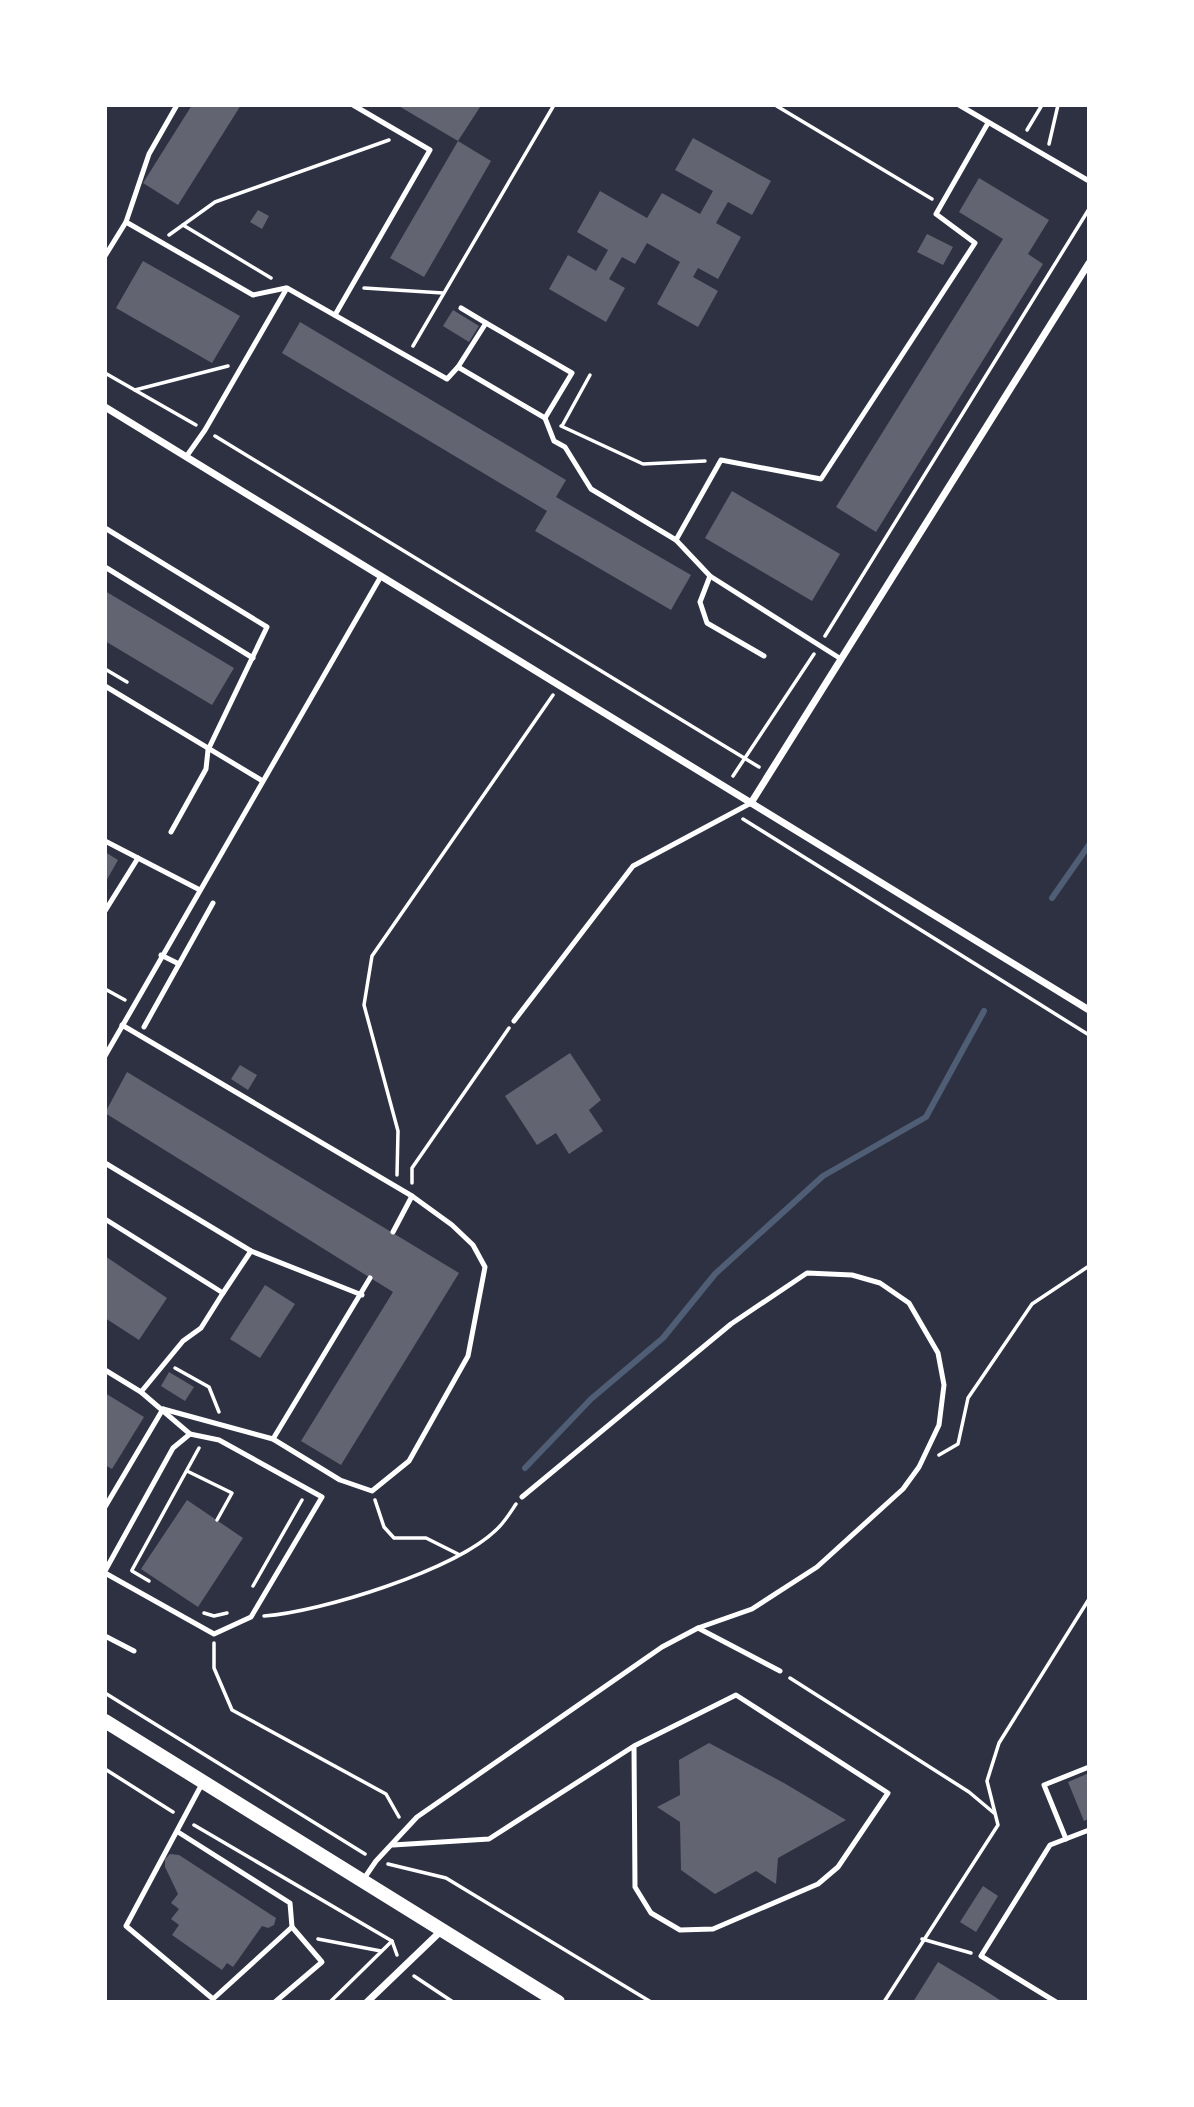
<svg xmlns="http://www.w3.org/2000/svg" width="1194" height="2107" viewBox="0 0 1194 2107" font-family="'Sofia Sans Condensed',sans-serif">
<rect width="100%" height="100%" fill="#2d3142"/>
<g fill="none" stroke-linecap="round" stroke-linejoin="round">
<g stroke="#4f5d75" stroke-width="6">
<polyline points="1052,898 1089,845"/>
<polyline points="525,1468 591,1399 663,1338 715,1274 823,1176 926,1117 984,1011"/>
</g>
</g>
<g fill="#626471">
<polygon points="192,105 241,105 178,205 143,183"/>
<polygon points="397,105 477,105 480,107 458,141"/>
<polygon points="693,138 771,181 752,215 728,202 716,223 741,237 718,279 698,268 693,277 718,291 698,327 657,304 680,262 647,243 635,264 622,257 609,279 625,288 606,322 549,289 568,255 596,271 608,250 577,232 600,191 647,218 662,193 700,214 713,191 675,170"/>
<polygon points="458,141 491,161 424,277 390,258"/>
<polygon points="979,178 1049,220 1028,254 1043,264 876,532 836,507 1003,239 959,212"/>
<polygon points="258,210 269,216 262,229 250,222"/>
<polygon points="927,234 953,247 943,265 917,252"/>
<polygon points="143,261 240,316 212,363 116,308"/>
<polygon points="453,310 479,326 469,342 443,326"/>
<polygon points="300,322 566,480 556,497 691,575 671,610 535,531 547,511 282,353"/>
<polygon points="732,491 840,554 812,601 705,538"/>
<polygon points="105,591 234,668 212,705 105,641"/>
<polygon points="105,852 118,860 105,883"/>
<polygon points="570,1053 601,1100 589,1110 603,1131 569,1154 556,1133 537,1145 505,1096"/>
<polygon points="240,1065 257,1075 248,1090 231,1079"/>
<polygon points="127,1072 459,1273 341,1465 301,1441 393,1292 105,1113"/>
<polygon points="105,1256 167,1298 139,1340 105,1318"/>
<polygon points="265,1285 295,1304 260,1358 230,1339"/>
<polygon points="169,1372 194,1387 185,1401 161,1386"/>
<polygon points="105,1393 144,1417 112,1469 105,1465"/>
<polygon points="187,1500 243,1538 198,1607 141,1569"/>
<polygon points="709,1743 784,1783 846,1820 778,1858 776,1884 756,1871 715,1894 681,1870 680,1822 657,1807 680,1795 679,1760"/>
<polygon points="1089,1773 1089,1819 1084,1821 1068,1782"/>
<polygon points="170,1854 179,1855 276,1918 274,1925 268,1928 262,1926 233,1967 227,1963 222,1970 172,1935 179,1925 171,1919 179,1909 171,1903 178,1894 165,1867 165,1859"/>
<polygon points="983,1886 998,1896 976,1932 960,1922"/>
<polygon points="938,1962 978,1986 1003,2002 913,2002"/>
</g>
<g fill="none" stroke-linecap="round" stroke-linejoin="round">
<g stroke="#fff" stroke-width="3.5">
<polyline points="775,105 932,199"/>
<polyline points="1027,130 1042,105"/>
<polyline points="1049,144 1058,105"/>
<polyline points="183,225 271,278"/>
<polyline points="169,235 215,202 389,140"/>
<polyline points="364,288 443,293"/>
<polyline points="413,346 554,105"/>
<polyline points="105,373 196,425"/>
<polyline points="135,390 228,366"/>
<polyline points="561,426 643,464 705,461"/>
<polyline points="562,426 590,375"/>
<polyline points="215,436 759,767"/>
<polyline points="825,636 1089,209"/>
<polyline points="105,669 127,682"/>
<polyline points="733,776 814,654"/>
<polyline points="743,819 1089,1035"/>
<polyline points="105,989 125,1000"/>
<polyline points="397,1175 398,1131 364,1005 372,956 553,695"/>
<polyline points="412,1183 412,1168 509,1028"/>
<polyline points="175,1368 209,1387 219,1412"/>
<polyline points="939,1455 958,1444 968,1398 1032,1304 1089,1266"/>
<polyline points="187,1471 232,1493 217,1520"/>
<polyline points="375,1500 384,1527 394,1538 426,1538 458,1554"/>
<polyline points="132,1570 199,1448"/>
<polyline points="132,1571 149,1581"/>
<polyline points="253,1586 302,1500"/>
<polyline points="204,1613 214,1616 227,1613"/>
<path d="M 264,1616 C 321,1612 455,1570 496,1530 C 504,1523 510,1513 516,1504"/>
<polyline points="214,1643 214,1668 232,1710 386,1794 399,1817"/>
<polyline points="790,1678 969,1792 994,1813"/>
<polyline points="105,1693 365,1854"/>
<polyline points="105,1769 173,1812"/>
<polyline points="194,1825 392,1941 397,1955"/>
<polyline points="388,1864 446,1878 651,2002"/>
<polyline points="318,1939 381,1951"/>
<polyline points="922,1939 971,1953"/>
<polyline points="414,1976 453,2002"/>
<polyline points="330,2002 392,1941"/>
<polyline points="884,2002 998,1825 987,1781 999,1743 1089,1599"/>
</g>
<g stroke="#fff" stroke-width="5">
<polyline points="959,105 1089,181"/>
<polyline points="126,222 149,154 177,105"/>
<polyline points="105,256 126,222 253,295 286,288"/>
<polyline points="461,308 486,323"/>
<polyline points="335,315 430,150 353,105"/>
<polyline points="458,367 486,323 572,373 545,418"/>
<polyline points="186,457 205,430 287,288 447,379 458,367 545,418 554,441 565,447 591,489 676,540 710,576 841,659"/>
<polyline points="105,528 267,627 208,750 206,769 171,832"/>
<polyline points="676,540 721,460 821,479 975,243 936,214 988,123"/>
<polyline points="105,567 253,658"/>
<polyline points="710,576 700,602 707,623 764,656"/>
<polyline points="105,686 261,780"/>
<polyline points="105,841 198,889"/>
<polyline points="105,911 138,858"/>
<polyline points="161,955 179,964"/>
<polyline points="514,1021 633,866 751,803"/>
<polyline points="122,1025 412,1196 452,1225 473,1245 485,1267 468,1356 409,1461 372,1491 340,1480 273,1439"/>
<polyline points="144,1027 213,903"/>
<polyline points="105,1056 380,578"/>
<polyline points="105,1163 251,1251 362,1295"/>
<polyline points="105,1219 223,1293 251,1251"/>
<polyline points="393,1232 412,1196"/>
<polyline points="105,1370 141,1392 190,1434"/>
<polyline points="141,1392 183,1341 201,1328 223,1293"/>
<polyline points="163,1409 273,1439 370,1278"/>
<polyline points="522,1497 731,1324 807,1273 852,1275 880,1283 909,1303 938,1353 944,1385 939,1425 919,1467 903,1489 817,1567 752,1609 698,1628"/>
<polyline points="105,1507 163,1409"/>
<polyline points="105,1571 173,1448 190,1434 219,1440 322,1497 251,1617 214,1634 105,1573"/>
<polyline points="105,1636 134,1651"/>
<polyline points="178,1832 290,1903 292,1927 213,1999 126,1926 203,1782"/>
<polyline points="1066,1839 1044,1785 1089,1767"/>
<polyline points="393,1845 489,1839 634,1746 736,1695 888,1793 838,1867 818,1884 713,1929 680,1930 651,1913 635,1887 634,1746"/>
<polyline points="363,1880 376,1861 417,1817 662,1647 698,1628 780,1671"/>
<polyline points="275,2002 322,1962 292,1927"/>
<polyline points="1056,2002 981,1956 1050,1845 1089,1830"/>
</g>
<g stroke="#fff" stroke-width="7">
<polyline points="105,407 1089,1010"/>
<polyline points="751,803 1089,263"/>
<polyline points="367,2002 442,1930"/>
</g>
<polyline stroke="#fff" stroke-width="14" points="105,1721 558,2002"/>
</g>
<rect width="1194" height="2107" fill="none" stroke="#ffffff" stroke-width="214"/>
</svg>
